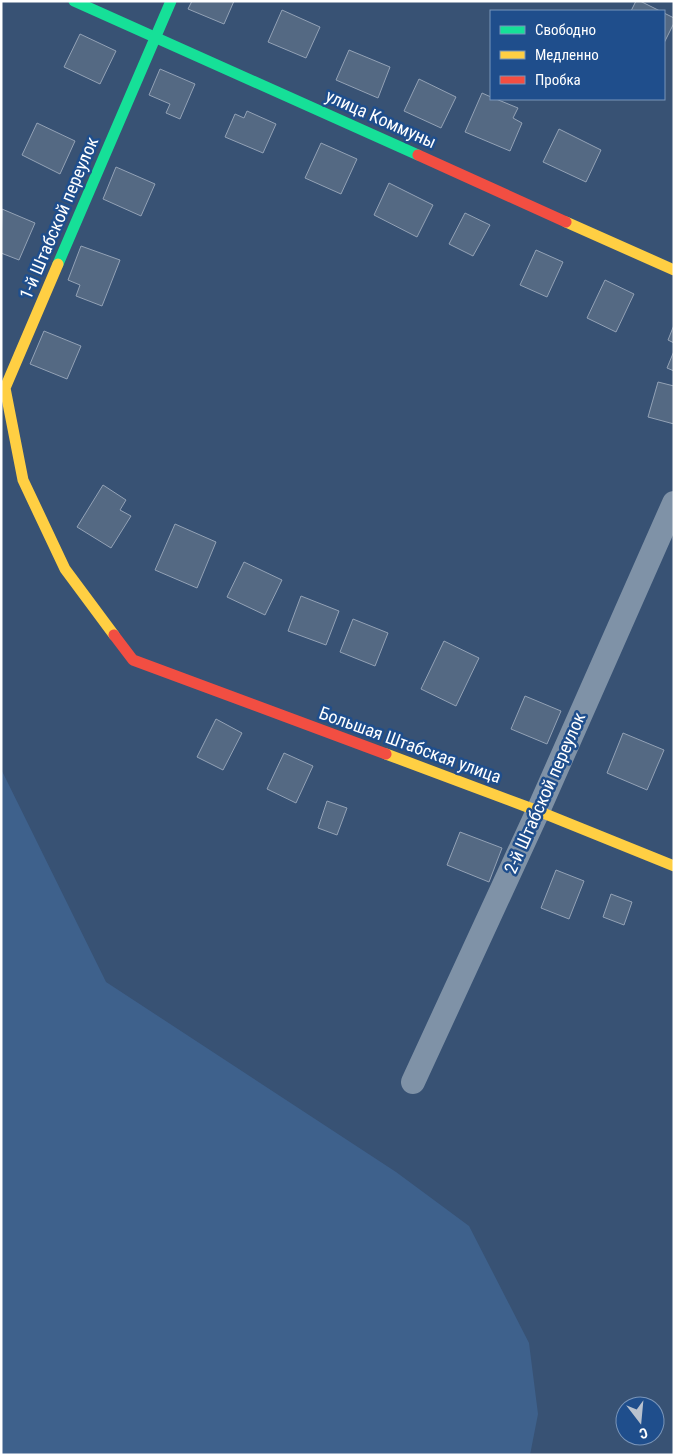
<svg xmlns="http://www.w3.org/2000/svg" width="675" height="1456" viewBox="0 0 675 1456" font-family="'Roboto Condensed',sans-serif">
<rect width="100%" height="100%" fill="#385274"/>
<polygon fill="#3e618c" points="1,769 106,982 396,1172 469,1226 529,1343 538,1414 530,1455 1,1455"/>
<g fill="#546983" stroke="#93a2b6">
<polygon points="192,1 234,1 224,24 188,9"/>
<polygon points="636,1 640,1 660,11 631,11"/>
<polygon points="282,10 320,27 306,58 268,42"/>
<polygon points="664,13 674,18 674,23 664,43"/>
<polygon points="80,34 116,51 100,84 64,67"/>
<polygon points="349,50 390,67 378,98 336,80"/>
<polygon points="160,69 195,84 180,119 166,113 170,104 149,95"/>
<polygon points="419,79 456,97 441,128 404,111"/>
<polygon points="482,93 491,97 491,99 496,99 518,108 513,118 522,123 510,151 465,132"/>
<polygon points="247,111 276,124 263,153 225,137 235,114 244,118"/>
<polygon points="37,123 75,141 60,174 22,155"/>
<polygon points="559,129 601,150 586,182 543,162"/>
<polygon points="321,143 357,159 341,194 305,178"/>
<polygon points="116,167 155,184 141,216 103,199"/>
<polygon points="389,183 433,205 417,237 374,215"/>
<polygon points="2,209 35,223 19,260 1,253"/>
<polygon points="465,213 490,225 473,256 449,244"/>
<polygon points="81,246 120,260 102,306 76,296 80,285 68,280"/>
<polygon points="536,250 563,262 547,297 520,285"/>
<polygon points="605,280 634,294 616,332 587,318"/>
<polygon points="674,325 674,343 668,340"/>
<polygon points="44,331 81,346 67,379 30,364"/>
<polygon points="674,351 674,371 667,368"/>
<polygon points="658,382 674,386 674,424 648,417"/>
<polygon points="103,485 126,500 120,510 131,516 111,548 77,527"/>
<polygon points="175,524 216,542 197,588 155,570"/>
<polygon points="244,562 282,580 265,615 227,597"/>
<polygon points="301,596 339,611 326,645 288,631"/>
<polygon points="353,619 388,633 375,666 340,652"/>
<polygon points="444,641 479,658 456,706 421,689"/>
<polygon points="525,696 561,711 547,744 511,729"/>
<polygon points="216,719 242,733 223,770 197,757"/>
<polygon points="623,733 664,750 647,790 607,773"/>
<polygon points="284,753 313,766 296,803 267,789"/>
<polygon points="327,801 347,808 337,835 318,828"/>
<polygon points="460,832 502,848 489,882 447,865"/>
<polygon points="556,870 584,881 569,919 541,908"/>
<polygon points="611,894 632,902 624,925 603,917"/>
</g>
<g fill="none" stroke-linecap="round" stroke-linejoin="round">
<polyline stroke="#7f92a7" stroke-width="24" points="413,1082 538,811 674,503"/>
<g stroke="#16e098" stroke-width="11">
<polyline points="74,1 418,155"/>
<polyline points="58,264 171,1"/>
</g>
<g stroke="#ffcf43" stroke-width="11">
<polyline points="566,222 674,270"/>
<polyline points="58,264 5,388 23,480 65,569 114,635"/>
<polyline points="386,754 538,811 674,866"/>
</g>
<g stroke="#f24e42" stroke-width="11">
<polyline points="418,155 566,222"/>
<polyline points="114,635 133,660 386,754"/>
</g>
</g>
<g text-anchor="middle" stroke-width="5" stroke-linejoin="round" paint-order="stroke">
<g font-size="18" fill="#fff" stroke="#1f4e8c">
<text transform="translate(381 119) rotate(24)" y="6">улица Коммуны</text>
<text transform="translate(59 218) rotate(-67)" y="6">1-й Штабской переулок</text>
<text transform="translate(410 745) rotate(20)" y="6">Большая Штабская улица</text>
<text transform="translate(545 793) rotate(-66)" y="6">2-й Штабской переулок</text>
</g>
</g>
<rect width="675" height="1456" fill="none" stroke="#ffffff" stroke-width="5"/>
<rect x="490" y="10" width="175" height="90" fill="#1f4e8c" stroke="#7995ba"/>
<rect x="500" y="26" width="25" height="8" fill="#16e098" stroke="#7995ba"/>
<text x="535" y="35" font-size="15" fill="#ffffff">Свободно</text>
<rect x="500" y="51" width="25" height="8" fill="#ffcf43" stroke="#7995ba"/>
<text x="535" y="60" font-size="15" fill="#ffffff">Медленно</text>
<rect x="500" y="76" width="25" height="8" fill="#f24e42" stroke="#7995ba"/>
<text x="535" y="85" font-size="15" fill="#ffffff">Пробка</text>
<g transform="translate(640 1421) rotate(164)"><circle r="24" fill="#1f4e8c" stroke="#7995ba"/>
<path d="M0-4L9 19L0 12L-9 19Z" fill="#b9c2ce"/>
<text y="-8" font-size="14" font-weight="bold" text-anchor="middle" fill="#ffffff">С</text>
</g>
</svg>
